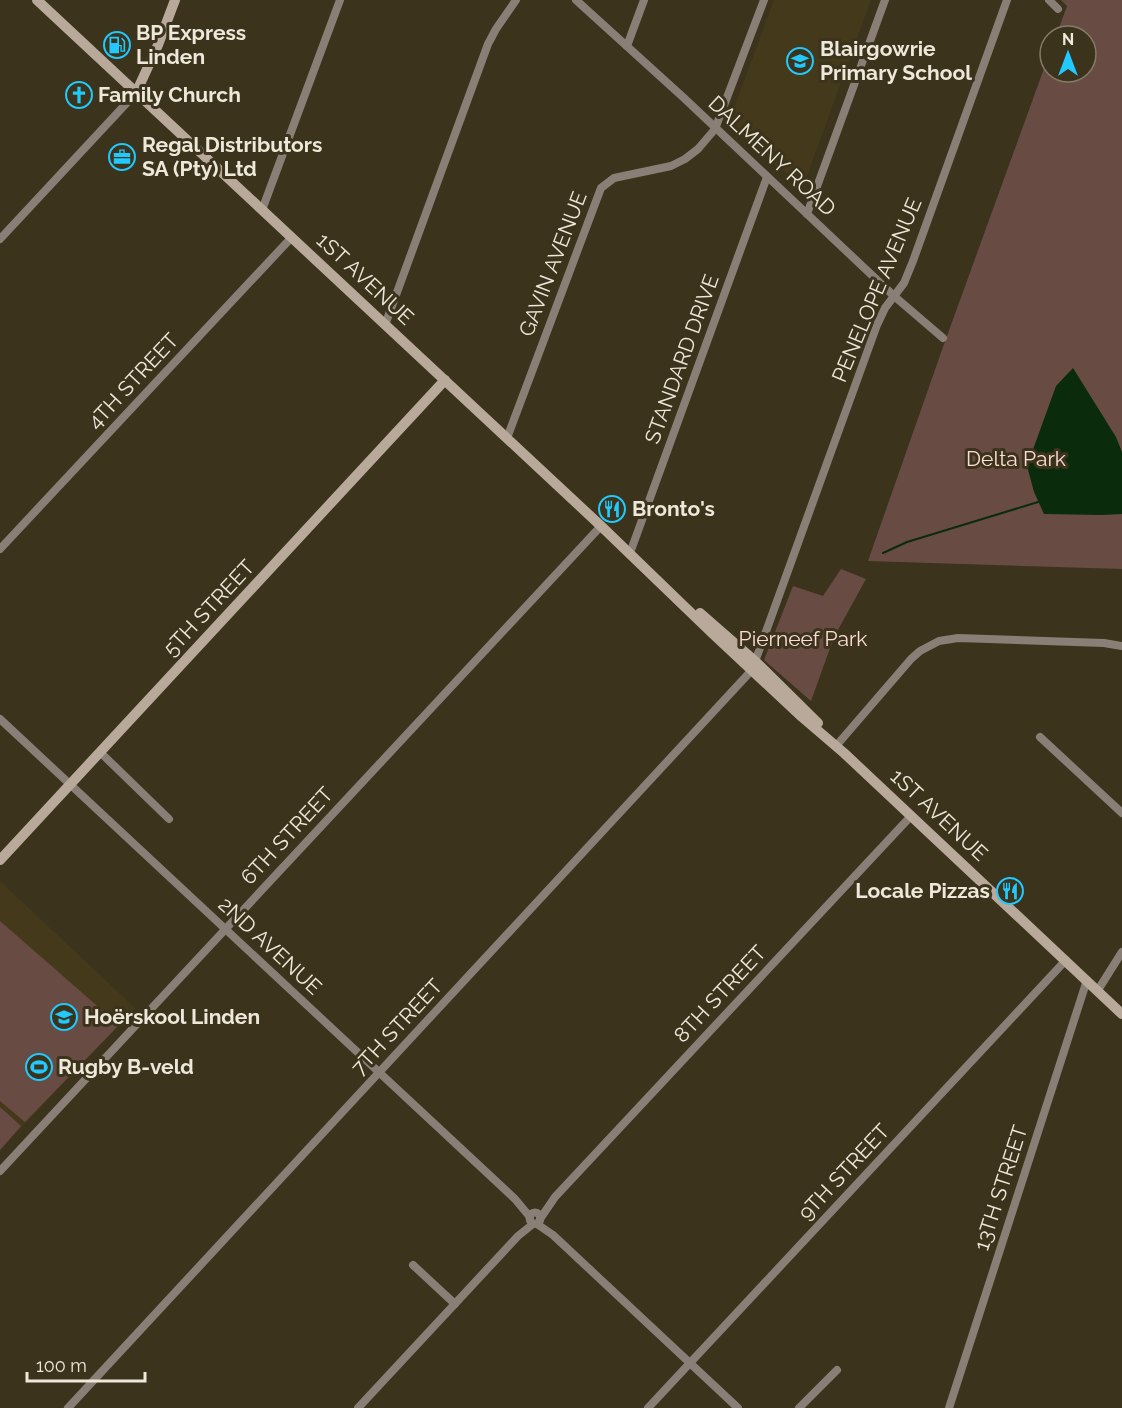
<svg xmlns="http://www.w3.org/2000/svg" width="1122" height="1408" viewBox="0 0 1122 1408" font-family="Raleway,sans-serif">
<rect width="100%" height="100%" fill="#3c331c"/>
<g fill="#44391a">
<polygon points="774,0 871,0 807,176 794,179 730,129 729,121"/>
<polygon points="0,881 135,1008 0,1150"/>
</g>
<g fill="#684c44">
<polygon points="1061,0 1122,0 1122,569 868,561 943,347 1050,52 1050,72 1086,72 1086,36 1056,36 1067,6"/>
<polygon points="841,569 866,579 834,637 811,701 764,660 793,586 823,596"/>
<polygon points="0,921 119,1025 25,1122 0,1101"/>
<polygon points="0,1107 21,1126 0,1150"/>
</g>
<polygon fill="#0b2b0d" points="1073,368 1116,437 1122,452 1122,514 1102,515 1044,514 1034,492 1027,466 1056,386"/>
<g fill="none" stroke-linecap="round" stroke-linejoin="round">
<polyline stroke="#0b2b0d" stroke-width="2" points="883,553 907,542 1038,502"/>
<g stroke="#897f76" stroke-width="8">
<polyline points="576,0 684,98 894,296 943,338"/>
<polyline points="1049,0 1058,9"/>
<polyline points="627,46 644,0"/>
<polyline points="262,210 340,0"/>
<polyline points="807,214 885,0"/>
<polyline points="0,239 136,93"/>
<polyline points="385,325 488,44 496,29 516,0"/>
<polyline points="507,438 601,188 614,178 671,166 685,159 698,149 715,129 764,0"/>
<polyline points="0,549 292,237"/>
<polyline points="630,553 767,177"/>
<polyline points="0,719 515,1199 530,1217"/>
<polyline points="1040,737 1122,813"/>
<polyline points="836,746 911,659 920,651 939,641 958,638 1104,643 1122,646"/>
<polyline points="101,753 169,819"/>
<polyline points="1098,990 1122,952"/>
<polyline points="0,1171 601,526"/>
<circle cx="535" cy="1218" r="5.5"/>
<polyline points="540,1219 555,1197 911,816"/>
<polyline points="537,1224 553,1235 738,1408"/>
<polyline points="413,1265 455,1304"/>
<polyline points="68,1408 752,670 877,325 885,308 904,283 913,261 1007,0"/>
<polyline points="358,1408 518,1236 533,1224"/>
<polyline points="648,1408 1066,960"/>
<polyline points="799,1408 837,1370"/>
<polyline points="949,1408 1087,980"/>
</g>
<g stroke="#b8a99b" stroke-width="10">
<polyline points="37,0 601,526 714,635 802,717 844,753 1122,1014"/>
<polyline points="136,93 158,45 175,0"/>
<polyline points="700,613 755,661 818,723"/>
<polyline points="0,860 445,380"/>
</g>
</g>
<defs>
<symbol id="fuel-ring" viewBox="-11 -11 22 22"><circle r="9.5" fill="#3c331c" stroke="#21c9fd" stroke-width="1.5"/><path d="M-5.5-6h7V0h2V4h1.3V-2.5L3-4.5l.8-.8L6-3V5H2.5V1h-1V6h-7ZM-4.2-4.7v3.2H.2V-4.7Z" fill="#21c9fd"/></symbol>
<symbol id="school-ring" viewBox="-11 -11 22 22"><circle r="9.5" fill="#3c331c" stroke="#21c9fd" stroke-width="1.5"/><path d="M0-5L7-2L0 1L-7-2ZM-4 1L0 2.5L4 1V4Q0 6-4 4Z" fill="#21c9fd"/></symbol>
<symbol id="church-ring" viewBox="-11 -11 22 22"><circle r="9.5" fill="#3c331c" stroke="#21c9fd" stroke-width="1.5"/><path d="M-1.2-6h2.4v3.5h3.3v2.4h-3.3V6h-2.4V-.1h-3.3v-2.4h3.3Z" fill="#21c9fd"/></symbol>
<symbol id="office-ring" viewBox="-11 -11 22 22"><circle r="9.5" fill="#3c331c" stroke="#21c9fd" stroke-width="1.5"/><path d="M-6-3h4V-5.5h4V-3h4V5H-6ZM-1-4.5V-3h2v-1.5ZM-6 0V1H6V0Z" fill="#21c9fd"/></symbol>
<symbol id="restaurant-ring" viewBox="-11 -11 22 22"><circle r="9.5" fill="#3c331c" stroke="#21c9fd" stroke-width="1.5"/><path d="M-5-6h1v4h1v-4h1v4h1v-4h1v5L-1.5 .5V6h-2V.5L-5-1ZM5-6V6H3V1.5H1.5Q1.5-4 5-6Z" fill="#21c9fd"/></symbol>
<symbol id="stadium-ring" viewBox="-11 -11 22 22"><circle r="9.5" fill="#3c331c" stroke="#21c9fd" stroke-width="1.5"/><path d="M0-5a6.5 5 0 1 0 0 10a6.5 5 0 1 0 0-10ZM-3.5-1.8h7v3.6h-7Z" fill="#21c9fd"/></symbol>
</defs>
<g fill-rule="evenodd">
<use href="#fuel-ring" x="102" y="30" width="30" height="30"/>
<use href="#school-ring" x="785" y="46" width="30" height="30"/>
<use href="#church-ring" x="64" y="80" width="30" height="30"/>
<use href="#office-ring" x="107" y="142" width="30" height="30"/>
<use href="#restaurant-ring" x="597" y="494" width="30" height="30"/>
<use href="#restaurant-ring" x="995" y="876" width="30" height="30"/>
<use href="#school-ring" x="49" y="1002" width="30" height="30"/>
<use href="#stadium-ring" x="24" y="1052" width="30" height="30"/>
</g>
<g text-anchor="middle" stroke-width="6" stroke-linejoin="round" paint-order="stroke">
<g font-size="21" font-weight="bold" fill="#ede8da" stroke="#3c331c" text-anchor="start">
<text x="136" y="40">BP Express<tspan x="136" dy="24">Linden</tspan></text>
<text x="820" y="56">Blairgowrie<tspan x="820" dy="24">Primary School</tspan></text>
<text x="98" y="102">Family Church</text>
<text x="142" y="152">Regal Distributors<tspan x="142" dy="24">SA (Pty) Ltd</tspan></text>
<text x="632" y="516">Bronto's</text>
<text x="990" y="898" text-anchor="end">Locale Pizzas</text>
<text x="84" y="1024">Hoërskool Linden</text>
<text x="58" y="1074">Rugby B-veld</text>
</g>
<g font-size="21" fill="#ede8da" stroke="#3c331c">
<text transform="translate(772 156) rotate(43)" y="7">DALMENY ROAD</text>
<text transform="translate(553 264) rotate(-69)" y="7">GAVIN AVENUE</text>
<text transform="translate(365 279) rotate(43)" y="7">1ST AVENUE</text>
<text transform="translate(877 290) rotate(-67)" y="7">PENELOPE AVENUE</text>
<text transform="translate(682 359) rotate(-70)" y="7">STANDARD DRIVE</text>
<text transform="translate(133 381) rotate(-47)" y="7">4TH STREET</text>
<text transform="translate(209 608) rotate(-47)" y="7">5TH STREET</text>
<text transform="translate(939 815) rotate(43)" y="7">1ST AVENUE</text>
<text transform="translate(287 836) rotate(-47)" y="7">6TH STREET</text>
<text transform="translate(270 946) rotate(43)" y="7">2ND AVENUE</text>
<text transform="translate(720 994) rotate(-47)" y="7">8TH STREET</text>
<text transform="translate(397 1027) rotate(-47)" y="7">7TH STREET</text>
<text transform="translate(844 1172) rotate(-47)" y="7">9TH STREET</text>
<text transform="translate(1001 1188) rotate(-72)" y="7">13TH STREET</text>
</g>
<g font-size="21" fill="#fcdcd3" stroke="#3c331c">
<text x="1016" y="466">Delta Park</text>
<text x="803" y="646">Pierneef Park</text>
</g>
</g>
<g transform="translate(1068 54)"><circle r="28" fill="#3c331c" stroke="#837b68" stroke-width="1.5"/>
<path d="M0-4.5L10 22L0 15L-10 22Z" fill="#21c9fd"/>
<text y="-9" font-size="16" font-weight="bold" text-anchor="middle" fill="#ede8da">N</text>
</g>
<path d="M27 1372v9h118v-9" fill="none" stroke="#ede8da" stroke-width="3"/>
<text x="36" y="1372" font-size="18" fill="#ede8da" stroke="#3c331c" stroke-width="4.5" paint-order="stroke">100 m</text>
</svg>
